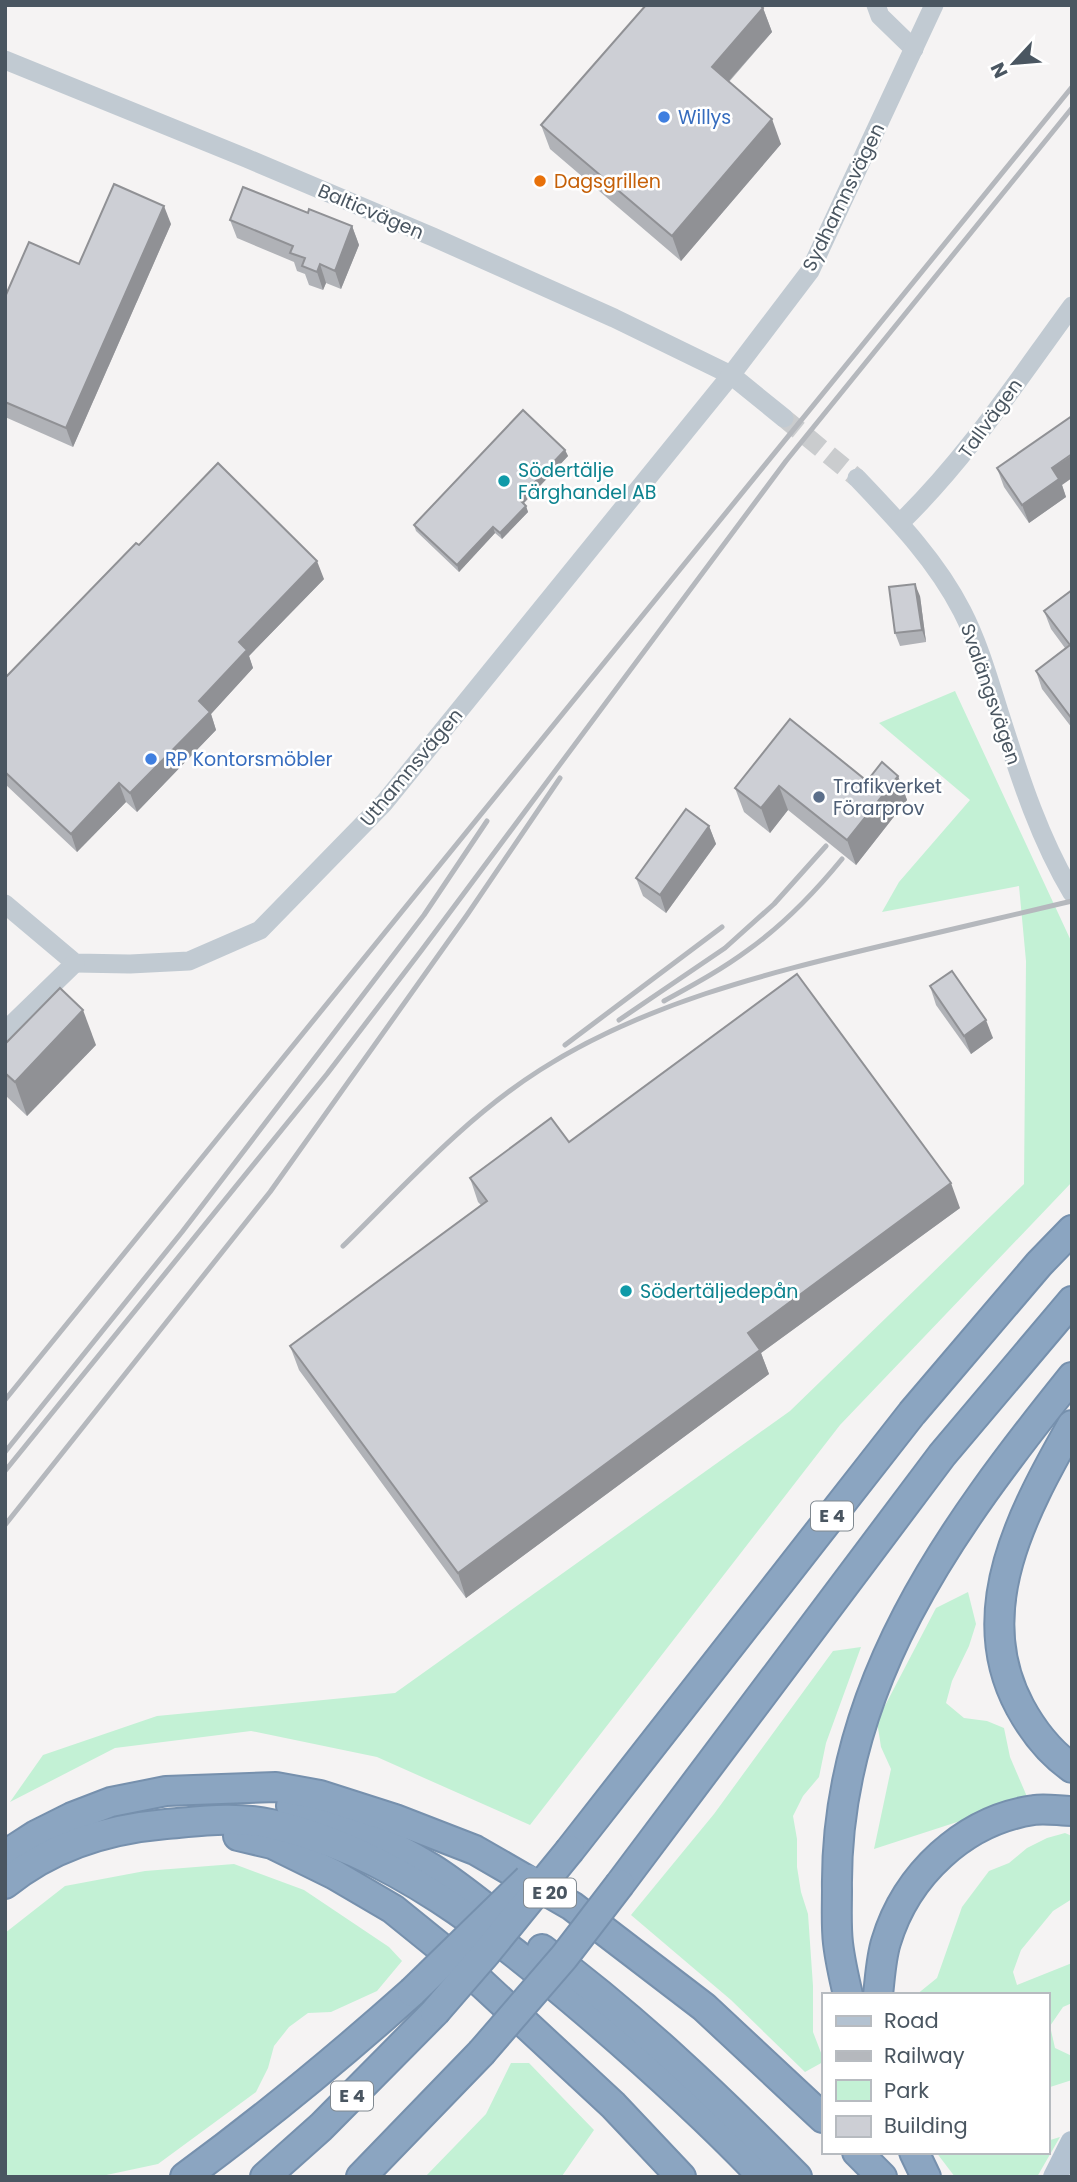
<svg xmlns="http://www.w3.org/2000/svg" width="1077" height="2182" viewBox="0 0 1077 2182" font-family="Poppins,sans-serif">
<rect width="100%" height="100%" fill="#f5f3f3"/>
<g fill="#c3f1d5">
<polygon points="955,691 1072,943 1072,1182 840,1425 530,1825 377,1757 251,1731 115,1748 10,1802 43,1755 157,1716 395,1693 790,1411 1024,1184 1026,961 1019,886 882,912 899,882 970,800 879,723"/>
<polygon points="968,1592 976,1624 969,1646 952,1681 946,1703 964,1718 987,1721 1004,1728 1010,1757 1028,1799 874,1849 891,1769 881,1747 877,1721 936,1608"/>
<polygon points="861,1647 826,1743 819,1777 803,1796 793,1816 797,1839 797,1867 801,1892 808,1914 813,1986 813,2032 823,2058 823,2062 805,2072 731,2000 631,1915 714,1814 833,1651"/>
<polygon points="1065,1833 1072,1836 1072,1899 1053,1911 1021,1950 1013,1972 1017,1985 1072,1963 1072,2003 1063,2007 1050,2026 1055,2048 1072,2056 1072,2080 1047,2088 1047,1995 916,1995 937,1978 962,1907 989,1871 1009,1863 1027,1848 1047,1838"/>
<polygon points="234,1864 304,1890 389,1947 402,1961 377,1991 331,2012 308,2013 289,2027 274,2046 268,2068 256,2092 158,2164 97,2177 5,2177 5,1933 65,1886 145,1871"/>
<polygon points="511,2063 529,2063 594,2130 562,2176 425,2177 486,2114"/>
<polygon points="1060,2137 1037,2177 955,2177 936,2152 1047,2152 1047,2141"/>
</g>
<g fill="none" stroke-linecap="round" stroke-linejoin="round">
<polyline stroke="#caccce" stroke-width="19" stroke-dasharray="19 10" stroke-linecap="butt" points="784,418 857,478"/>
<defs>
<g id="highway">
<path d="M 1072,1425 C 1024,1510 968,1611 1020,1707 C 1033,1731 1049,1752 1072,1768"/>
<path d="M 291,1806 C 339,1820 388,1842 431,1868 C 457,1884 481,1905 506,1923"/>
<polyline points="238,1836 272,1844 335,1875 393,1909 461,1964 613,2105 681,2177"/>
<polyline points="570,1850 912,1413 1039,1264 1072,1230"/>
<polyline points="5,1855 36,1835 72,1817 111,1802 166,1791 276,1787 320,1795 395,1819 475,1850 572,1906 704,2007 823,2118"/>
<path d="M 5,1884 C 50,1847 108,1829 166,1824 C 201,1821 236,1816 271,1824 C 392,1851 493,1933 585,2011 C 647,2064 707,2118 763,2177"/>
<polyline points="620,1884 942,1455 1072,1301"/>
<path d="M 542,1949 C 634,2017 716,2095 797,2177"/>
<path d="M 848,1995 C 844,1978 840,1960 838,1943 C 836,1926 837,1907 837,1890 C 834,1687 950,1529 1072,1377"/>
<path d="M 878,1995 C 880,1978 881,1958 886,1942 C 906,1875 964,1820 1034,1810 C 1046,1808 1060,1811 1072,1811"/>
<polyline points="857,2152 882,2177"/>
<polyline points="914,2152 926,2177"/>
<path d="M 185,2177 C 264,2119 339,2057 412,1992"/>
<polyline points="265,2177 321,2127 435,2012"/>
<polyline points="361,2177 481,2053"/>
</g>
</defs>
<use href="#highway" stroke="#7690ad" stroke-width="32"/>
<g stroke="#c1cad2" stroke-width="19">
<polyline points="876,5 880,16 914,49"/>
<polyline points="5,60 246,158 433,237 614,318 731,375 784,418"/>
<path d="M 857,478 C 896,519 936,560 962,611 C 980,646 990,684 1002,721 C 1021,781 1040,839 1072,893"/>
<path d="M 900,523 C 967,458 1017,381 1072,306"/>
<polyline points="5,904 75,963 130,964 189,961 260,930 384,803 731,375 810,271 934,5"/>
<polyline points="5,1031 75,963"/>
</g>
<polyline stroke="#b3c2d1" stroke-width="24" points="1055,2177 1072,2143"/>
<use href="#highway" stroke="#8ba5c1" stroke-width="28"/>
<g stroke="#b5b8bd" stroke-width="5">
<path d="M 664,1001 C 693,985 721,970 748,950 C 783,925 815,892 842,859"/>
<polyline points="619,1020 725,948 774,904 826,846"/>
<polyline points="565,1045 722,927"/>
<path d="M 343,1246 C 405,1185 466,1117 540,1070 C 643,1004 764,974 881,946 C 945,931 1008,916 1072,901"/>
<polyline points="5,1400 1072,87"/>
<polyline points="5,1452 182,1232 424,915 487,821"/>
<polyline points="5,1471 327,1074 421,951 786,461 1072,108"/>
<polyline points="5,1525 270,1192 467,915 560,778"/>
</g>
<defs>
<g id="highway-bridge">
<polyline points="412,1992 528,1879"/>
<polyline points="435,2012 487,1952 570,1850"/>
<polyline points="481,2053 564,1957 620,1884"/>
</g>
</defs>
<use href="#highway-bridge" stroke="#7690ad" stroke-width="32" stroke-linecap="butt"/>
<use href="#highway-bridge" stroke="#8ba5c1" stroke-width="28"/>
</g>
<g fill="#b0b2b7">
<polygon points="763,8 772,32 729,82 781,144 681,261 550,149 541,125"/>
<polygon points="308,213 352,226 359,245 341,289 326,283 323,290 309,285 305,274 297,271 294,262 237,238 230,220"/>
<polygon points="171,224 73,447 5,417 5,297"/>
<polygon points="565,450 568,456 524,503 526,506 528,512 502,539 495,533 459,572 416,531 414,525"/>
<polygon points="997,468 1062,485 1066,497 1029,523 1004,487"/>
<polygon points="139,545 324,579 249,656 253,668 211,714 216,730 137,812 126,802 77,852 5,784 5,678"/>
<polygon points="1072,590 1072,728 1042,689 1036,671 1065,648 1051,629 1044,611"/>
<polygon points="920,596 926,642 900,646 895,633"/>
<polygon points="898,776 907,800 856,865 788,810 770,833 744,812 735,788 867,781"/>
<polygon points="709,826 716,844 666,913 643,896 636,878"/>
<polygon points="930,986 993,1038 971,1054 936,1005"/>
<polygon points="5,1044 96,1045 27,1116 5,1095"/>
<polygon points="569,1142 960,1208 761,1353 769,1374 466,1598 299,1370 290,1346 481,1205 478,1202 470,1178"/>
</g>
<g fill="#909195">
<polygon points="763,8 772,32 720,91 712,67"/>
<polygon points="772,119 781,144 681,261 672,236"/>
<polygon points="164,206 171,224 73,447 66,428"/>
<polygon points="352,226 359,245 341,289 335,271"/>
<polygon points="320,264 326,283 323,290 317,272"/>
<polygon points="565,450 568,456 522,505 519,499"/>
<polygon points="1072,455 1072,478 1062,485 1066,497 1029,523 1022,505 1052,468"/>
<polygon points="526,506 528,512 502,539 500,533"/>
<polygon points="493,527 495,533 459,572 457,565"/>
<polygon points="317,561 324,579 249,656 253,668 211,714 216,730 137,812 130,793 199,701 239,642"/>
<polygon points="915,584 920,596 926,642 922,630"/>
<polygon points="898,776 907,800 856,865 847,840"/>
<polygon points="119,783 126,802 77,852 71,834"/>
<polygon points="779,786 788,810 770,833 761,808"/>
<polygon points="709,826 716,844 666,913 660,895"/>
<polygon points="83,1010 96,1045 27,1116 15,1082"/>
<polygon points="986,1020 993,1038 971,1054 964,1036"/>
<polygon points="951,1183 960,1208 761,1353 769,1374 466,1598 458,1573 748,1333"/>
</g>
<g fill="#cdcfd5" stroke="#909195" stroke-width="2">
<polygon points="646,5 760,5 763,8 712,67 772,119 672,236 541,125"/>
<polygon points="114,184 164,206 66,428 5,402 5,297 29,242 79,264"/>
<polygon points="243,187 308,213 309,209 352,226 335,271 320,264 317,272 302,266 305,258 290,253 293,246 230,220"/>
<polygon points="523,410 565,450 519,499 526,506 500,533 493,527 457,565 414,525"/>
<polygon points="1072,416 1072,454 1052,468 1059,479 1022,505 997,468"/>
<polygon points="218,463 317,561 239,642 247,650 199,701 210,712 130,793 119,783 71,834 5,772 5,678 136,543 139,545"/>
<polygon points="915,584 922,630 895,633 889,587"/>
<polygon points="1072,590 1072,719 1036,671 1070,645 1044,611"/>
<polygon points="790,719 867,781 882,762 898,776 847,840 779,786 761,808 735,788"/>
<polygon points="686,809 709,826 660,895 636,878"/>
<polygon points="952,971 986,1020 964,1036 930,986"/>
<polygon points="797,974 951,1183 748,1333 760,1350 458,1573 290,1346 487,1201 470,1178 551,1118 569,1142"/>
<polygon points="60,988 83,1010 15,1082 5,1073 5,1044"/>
</g>
<g fill="#3f7fe0" stroke="#fff" stroke-width="2.5">
<circle cx="664" cy="117" r="7"/>
<circle cx="151" cy="759" r="7"/>
</g>
<circle fill="#e8710a" stroke="#fff" stroke-width="2.5" cx="540" cy="181" r="7"/>
<g fill="#0f9aa8" stroke="#fff" stroke-width="2.5">
<circle cx="504" cy="481" r="7"/>
<circle cx="626" cy="1291" r="7"/>
</g>
<circle fill="#5c6f8a" stroke="#fff" stroke-width="2.5" cx="819" cy="797" r="7"/>
<g text-anchor="middle" stroke-width="5" stroke-linejoin="round" paint-order="stroke">
<g fill="#fff" stroke="#808990" stroke-width="2">
<rect x="811" y="1501.5" width="42" height="29" rx="5"/>
<rect x="524" y="1878.5" width="52" height="29" rx="5"/>
<rect x="331" y="2081.5" width="42" height="29" rx="5"/>
</g>
<g font-size="18" font-weight="bold" fill="#4a5661">
<text x="832" y="1522">E 4</text>
<text x="550" y="1899">E 20</text>
<text x="352" y="2102">E 4</text>
</g>
<g font-size="19" fill="#366cbe" stroke="#fff" text-anchor="start">
<text x="678" y="124">Willys</text>
<text x="165" y="766">RP Kontorsmöbler</text>
</g>
<g font-size="19" fill="#c56008" stroke="#fff" text-anchor="start">
<text x="554" y="188">Dagsgrillen</text>
</g>
<g font-size="19" fill="#4a5661" stroke="#fff">
<text transform="translate(843 197) rotate(-64)" y="7">Sydhamnsvägen</text>
<text transform="translate(371 211) rotate(23)" y="7">Balticvägen</text>
<text transform="translate(990 418) rotate(-54)" y="7">Tallvägen</text>
<text transform="translate(991 694) rotate(71)" y="7">Svalängsvägen</text>
<text transform="translate(411 767) rotate(-50)" y="7">Uthamnsvägen</text>
</g>
<g font-size="19" fill="#0d838f" stroke="#fff" text-anchor="start">
<text x="518" y="477">Södertälje<tspan x="518" dy="22">Färghandel AB</tspan></text>
<text x="640" y="1298">Södertäljedepån</text>
</g>
<g font-size="19" fill="#4e5e75" stroke="#fff" text-anchor="start">
<text x="833" y="793">Trafikverket<tspan x="833" dy="22">Förarprov</tspan></text>
</g>
</g>
<rect width="1077" height="2182" fill="none" stroke="#4a5661" stroke-width="14"/>
<rect x="822" y="1993" width="228" height="161" fill="#ffffff" stroke="#b7bbc0" stroke-width="2"/>
<rect x="836" y="2016" width="35" height="10" fill="#b3c2d1" stroke="#b7bbc0" stroke-width="2"/>
<text x="884" y="2028" font-size="21" fill="#4a5661">Road</text>
<rect x="836" y="2051" width="35" height="10" fill="#b5b8bd" stroke="#b7bbc0" stroke-width="2"/>
<text x="884" y="2063" font-size="21" fill="#4a5661">Railway</text>
<rect x="836" y="2080" width="35" height="21" fill="#c3f1d5" stroke="#b7bbc0" stroke-width="2"/>
<text x="884" y="2098" font-size="21" fill="#4a5661">Park</text>
<rect x="836" y="2116" width="35" height="21" fill="#cdcfd5" stroke="#b7bbc0" stroke-width="2"/>
<text x="884" y="2133" font-size="21" fill="#4a5661">Building</text>
<g transform="translate(1014 63) rotate(244)" stroke="#ffffff" stroke-width="5" paint-order="stroke">
<path d="M0-5L12 26L0 18L-12 26Z" fill="#4a5661"/>
<text y="-10" font-size="19" font-weight="bold" text-anchor="middle" fill="#4a5661">N</text>
</g>
</svg>
